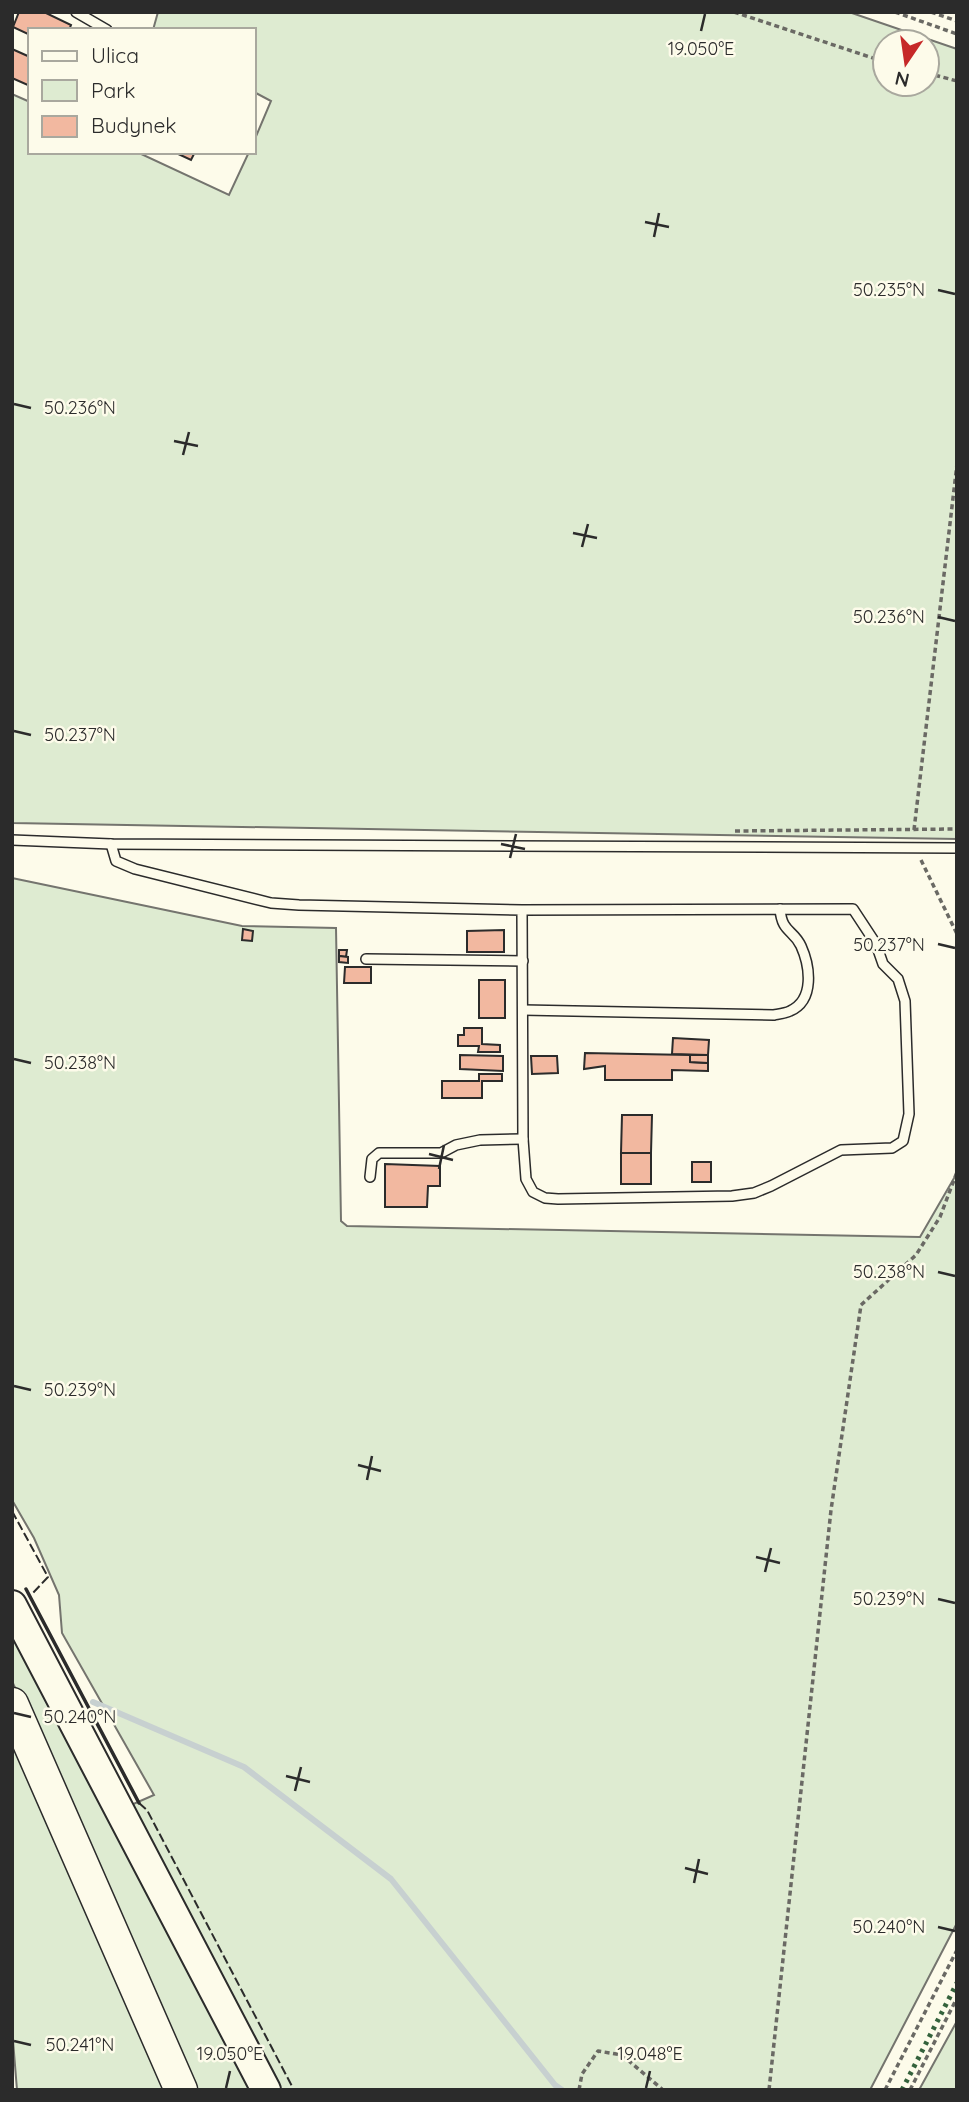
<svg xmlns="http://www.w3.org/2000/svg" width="969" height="2102" viewBox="0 0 969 2102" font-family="Quicksand,sans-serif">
<rect width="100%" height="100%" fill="#fdfbea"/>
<g fill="#deebd1" stroke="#74746e" stroke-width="2" fill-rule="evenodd">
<path d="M 158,12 L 849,12 L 957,49 L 957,839 L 12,823 L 12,94 L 30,102 L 30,152 L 137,152 L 229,195 L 249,152 L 254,152 L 254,141 L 271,101 L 254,92 L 254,30 L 153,30 ZM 885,42 L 927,42 L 927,84 L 885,84 Z"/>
<polygon points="12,878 242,926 336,928 341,1221 347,1226 920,1237 957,1173 957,1923 870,2090 280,2090 131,1805 154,1795 62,1633 59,1595 34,1538 12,1500"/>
<polygon points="12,1631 252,2090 191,2090 12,1681"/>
<polygon points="12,1728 170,2090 17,2090 12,2028"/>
<polygon points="957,2021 957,2090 919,2090"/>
</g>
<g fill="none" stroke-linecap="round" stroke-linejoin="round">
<polyline stroke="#c7d0d0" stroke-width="6" points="93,1702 244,1767 391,1879 555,2085 562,2090"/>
</g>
<g fill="#f2b8a0" stroke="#2b2b2b" stroke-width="2">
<polygon points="19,12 44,12 71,25 69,30 30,30 30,35 13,27"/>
<polygon points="12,49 30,57 30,86 12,78"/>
<polygon points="174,152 195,152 191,160"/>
<polygon points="243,929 253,931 252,941 242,940"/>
<polygon points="504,930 504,952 467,952 467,931"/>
<polygon points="339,950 347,950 346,957 339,956"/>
<polygon points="339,956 348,957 348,963 339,962"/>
<polygon points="345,967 371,967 371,983 344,983"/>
<rect x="479" y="980" width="26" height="38"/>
<polygon points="464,1028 482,1028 482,1044 500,1045 500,1052 478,1052 479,1046 458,1046 458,1035 464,1035"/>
<polygon points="673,1038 709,1040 708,1055 672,1054"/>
<polygon points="585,1053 690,1055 690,1062 708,1063 708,1071 672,1070 672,1080 605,1080 605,1066 584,1069"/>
<polygon points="460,1055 503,1056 503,1071 460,1069"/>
<polygon points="690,1055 708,1055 708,1063 690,1062"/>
<polygon points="531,1056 557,1056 558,1073 532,1074"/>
<polygon points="479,1074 502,1074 502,1081 482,1081 482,1098 442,1098 442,1081 479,1081"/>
<polygon points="622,1115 652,1115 651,1153 621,1153"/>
<rect x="621" y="1153" width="30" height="31"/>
<rect x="692" y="1162" width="19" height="20"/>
<polygon points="385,1164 440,1166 440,1186 428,1186 427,1207 385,1207"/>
</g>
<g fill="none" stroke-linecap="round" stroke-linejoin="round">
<defs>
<g id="lane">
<polyline points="76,12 107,30"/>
<polyline points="12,840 111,844 957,848"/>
<polyline points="111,844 116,861 135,869 271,903 299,905 522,910 853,909 876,944 883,964 898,979 905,1001 909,1114 903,1141 892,1148 841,1150 771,1186 754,1193 732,1196 558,1199 545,1198 533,1192 526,1179 523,1139 522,910"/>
<polyline points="366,959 523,961"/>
<path d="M 523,1010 L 774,1015 C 779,1014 786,1013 790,1011 C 815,1000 810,966 801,946 C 793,929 782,933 780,909"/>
<polyline points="370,1177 372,1159 379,1153 441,1153 456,1145 480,1140 523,1139"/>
</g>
<polyline id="primary" points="12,1605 266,2090"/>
<polyline id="highway" points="12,1704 181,2090"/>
</defs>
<use href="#lane" stroke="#2b2b2b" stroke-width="12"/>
<use href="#primary" stroke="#2b2b2b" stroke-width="32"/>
<use href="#highway" stroke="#2b2b2b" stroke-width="35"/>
<g stroke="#6a6964" stroke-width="3.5" stroke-dasharray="5 3.5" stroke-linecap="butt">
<polyline points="734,12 885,62"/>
<polyline points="895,12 957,34"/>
<polyline points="931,12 957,21"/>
<polyline points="927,73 957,81"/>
<polyline points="914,830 957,464"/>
<polyline points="735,831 957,829"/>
<polyline points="921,860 957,934"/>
<polyline points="579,2090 582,2074 598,2051 622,2055 663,2090"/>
<polyline points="769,2090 831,1510 861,1305 916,1255 940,1217 957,1172"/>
<polyline points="885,2090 957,1950"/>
<polyline points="910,2090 957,1998"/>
</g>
<use href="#lane" stroke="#fdfbea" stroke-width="9"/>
<use href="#primary" stroke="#fdfbea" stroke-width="28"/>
<use href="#highway" stroke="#fdfbea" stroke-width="32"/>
<polyline stroke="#34623c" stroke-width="5" stroke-dasharray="3.5 5" stroke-linecap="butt" points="902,2090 957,1983"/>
<g stroke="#2b2b2b" stroke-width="2" stroke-dasharray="9 3.5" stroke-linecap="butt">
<polyline points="12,1511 48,1577 31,1595"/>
<polyline points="139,1803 147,1810 294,2090"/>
</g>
<polyline stroke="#2b2b2b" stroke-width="3.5" points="26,1589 139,1803"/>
</g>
<path fill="none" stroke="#2b2b2b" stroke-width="2.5" d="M 701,31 L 705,14M 645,222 L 669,227M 654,237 L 659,213M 938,290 L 955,294M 14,404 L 31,408M 174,441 L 198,446M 183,455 L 189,432M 573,533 L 597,538M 582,547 L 588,524M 938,617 L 955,621M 14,731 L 31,735M 501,844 L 525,849M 510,858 L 516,834M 938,944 L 955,948M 14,1059 L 31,1063M 429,1154 L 453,1160M 439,1169 L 444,1145M 938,1272 L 955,1276M 14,1386 L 31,1390M 358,1465 L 381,1471M 367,1480 L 372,1456M 756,1557 L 780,1563M 765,1572 L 771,1548M 938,1599 L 955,1603M 14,1713 L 31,1717M 286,1776 L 310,1782M 295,1791 L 301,1767M 685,1868 L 708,1874M 694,1883 L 699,1859M 938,1927 L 955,1931M 14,2041 L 31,2045M 226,2088 L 230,2071M 646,2088 L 650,2071"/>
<g font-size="18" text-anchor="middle" fill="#2b2b2b" stroke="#fdfbea" stroke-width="5" stroke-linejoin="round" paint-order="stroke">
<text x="701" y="55">19.050°E</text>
<text x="889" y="296">50.235°N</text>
<text x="80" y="414">50.236°N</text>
<text x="889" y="623">50.236°N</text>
<text x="80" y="741">50.237°N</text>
<text x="889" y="951">50.237°N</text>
<text x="80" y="1069">50.238°N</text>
<text x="889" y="1278">50.238°N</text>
<text x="80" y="1396">50.239°N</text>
<text x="889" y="1605">50.239°N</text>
<text x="80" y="1723">50.240°N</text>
<text x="889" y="1933">50.240°N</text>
<text x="80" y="2051">50.241°N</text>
<text x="230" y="2060">19.050°E</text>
<text x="650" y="2060">19.048°E</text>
</g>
<rect width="969" height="2102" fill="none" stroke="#2b2b2b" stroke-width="28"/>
<rect x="28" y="28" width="228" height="126" fill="#fdfbea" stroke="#a9a89e" stroke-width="2"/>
<rect x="42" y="51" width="35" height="10" fill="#fdfbea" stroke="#a9a89e" stroke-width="2"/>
<text x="91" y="63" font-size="21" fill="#2b2b2b">Ulica</text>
<rect x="42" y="80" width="35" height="21" fill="#deebd1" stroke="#a9a89e" stroke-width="2"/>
<text x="91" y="98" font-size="21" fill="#2b2b2b">Park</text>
<rect x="42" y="116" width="35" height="21" fill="#f2b8a0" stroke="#a9a89e" stroke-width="2"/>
<text x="91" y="133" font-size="21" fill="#2b2b2b">Budynek</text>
<g transform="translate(906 63) rotate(193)"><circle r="33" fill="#fdfbea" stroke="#a9a89e" stroke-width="2"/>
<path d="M0-5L12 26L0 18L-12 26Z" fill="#c62828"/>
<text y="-10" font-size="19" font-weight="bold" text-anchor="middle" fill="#2b2b2b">N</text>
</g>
</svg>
